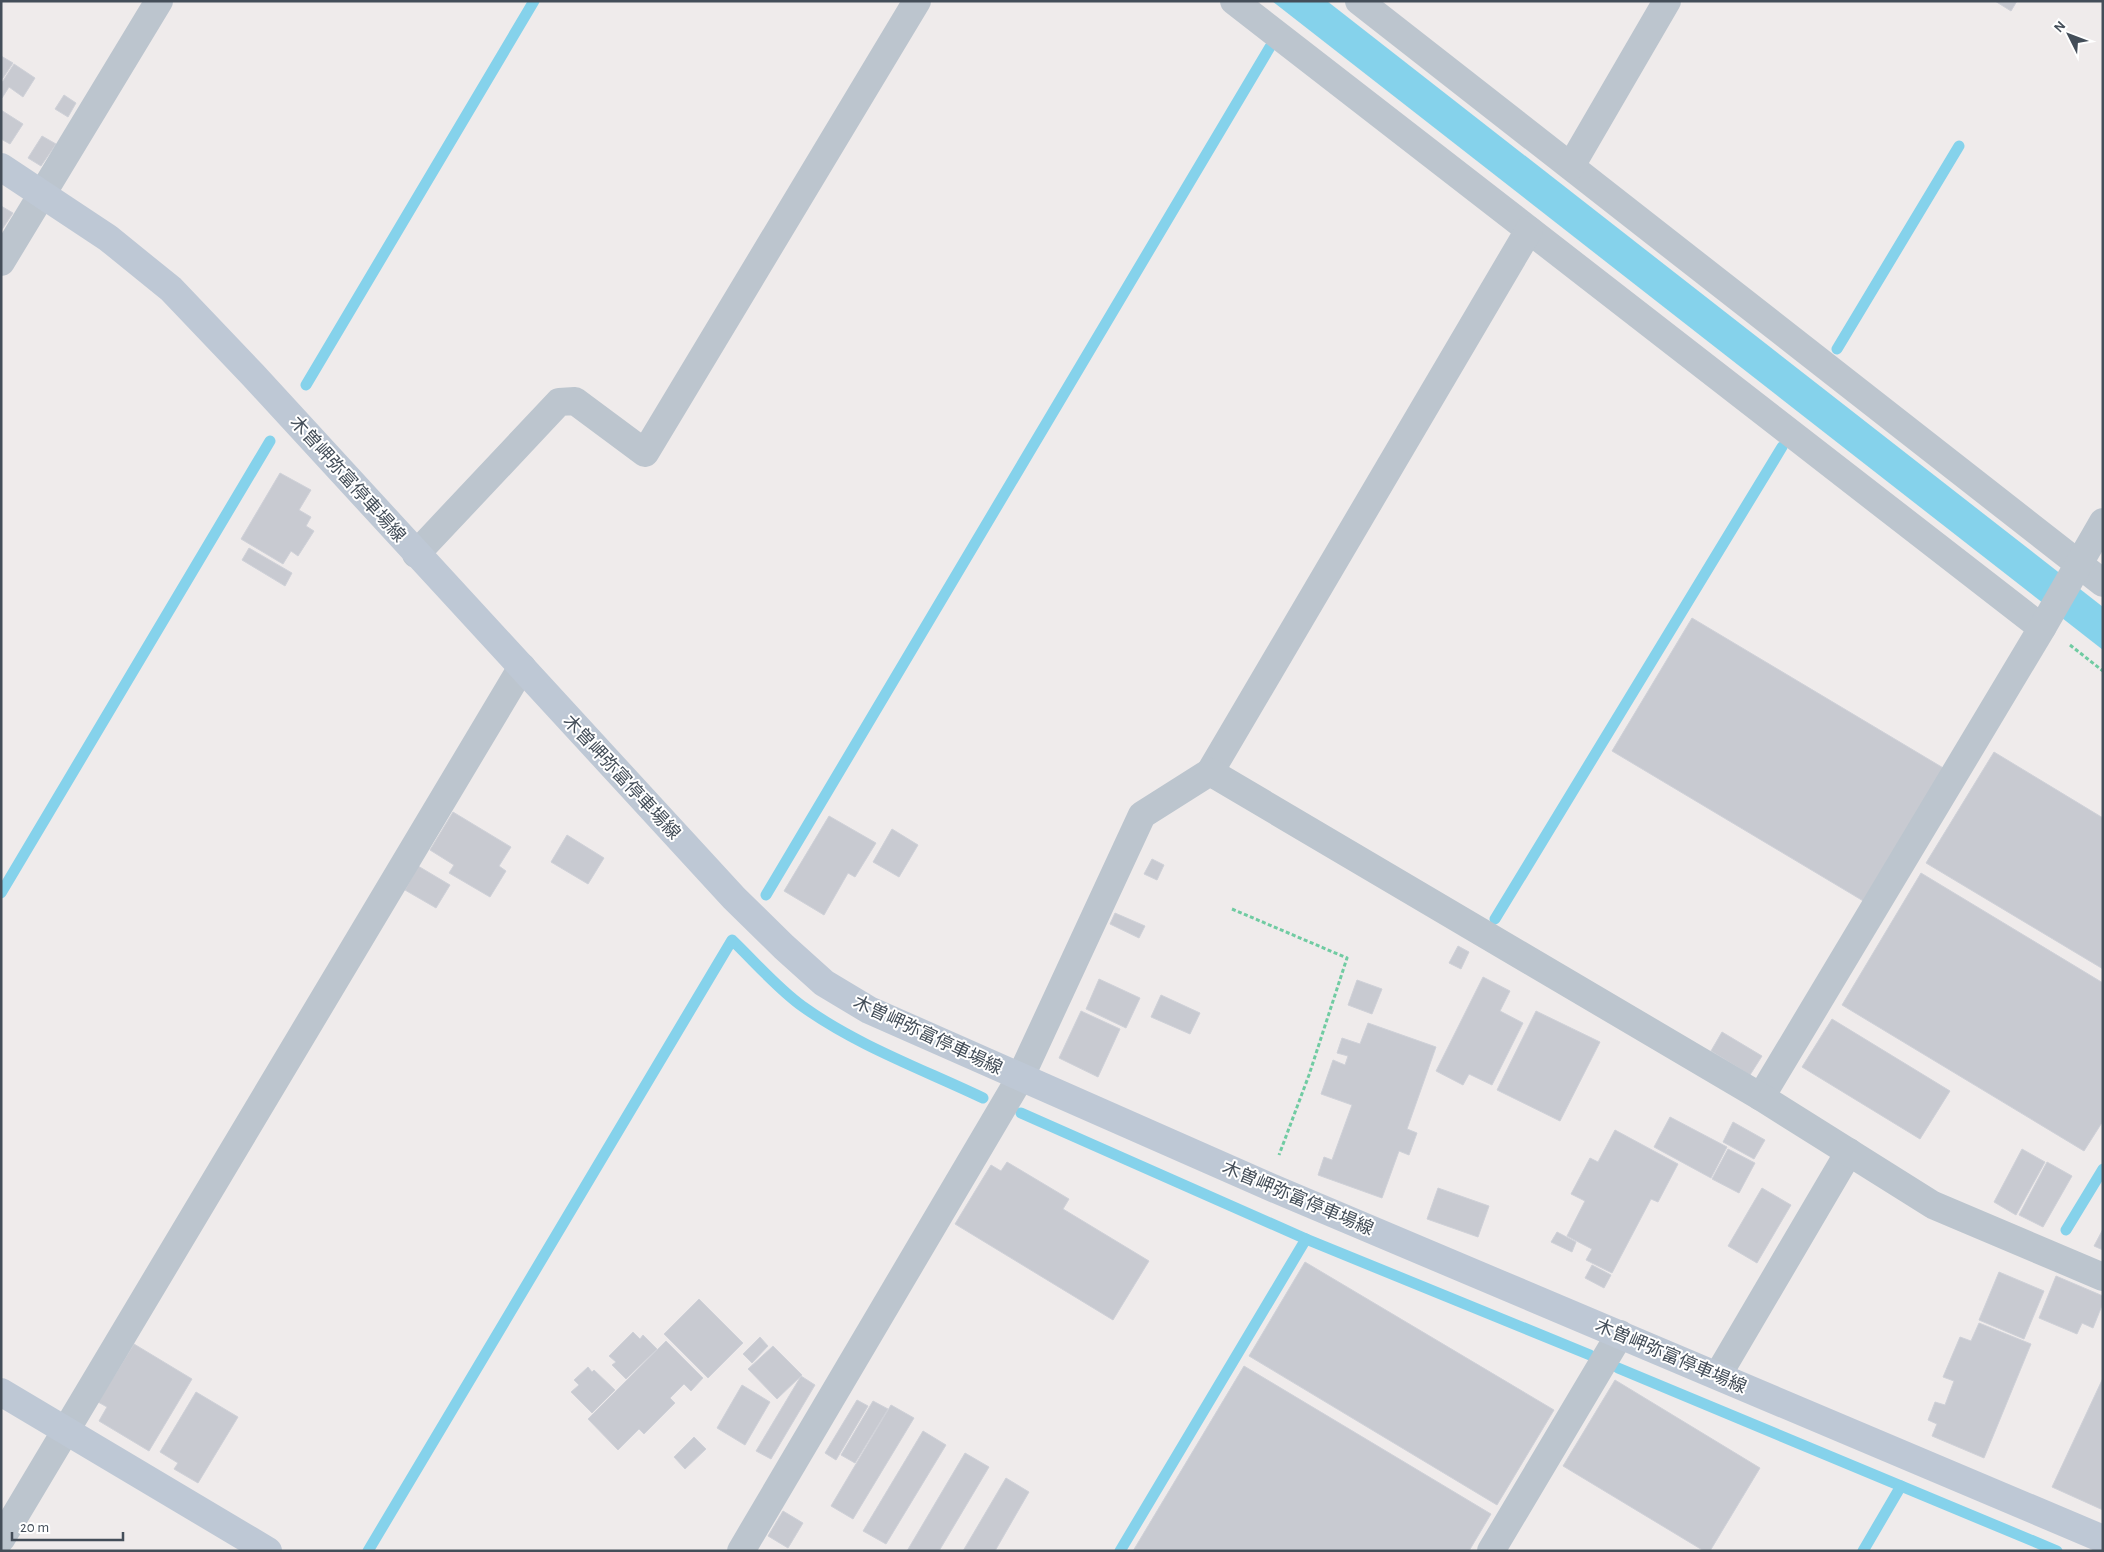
<svg xmlns="http://www.w3.org/2000/svg" width="2104" height="1552" viewBox="0 0 2104 1552" font-family="'Alegreya Sans','Noto Sans JP',sans-serif">
<rect width="100%" height="100%" fill="#efebeb"/>
<polygon fill="#85d2eb" points="1272,1 1327,1 2103,607 2103,650"/>
<g fill="none" stroke-linecap="round" stroke-linejoin="round">
<g stroke="#85d2eb" stroke-width="11">
<polyline points="1837,349 1959,146"/>
<polyline points="306,385 534,1"/>
<polyline points="1,893 270,441"/>
<polyline points="766,895 1270,47"/>
<polyline points="1495,919 1782,447"/>
<polyline points="1021,1113 1306,1239 1590,1355"/>
<polyline points="2066,1230 2103,1169"/>
<polyline points="1618,1368 2057,1551"/>
<path d="M 368,1551 L 732,940 C 754,961 777,988 802,1006 C 856,1045 922,1069 983,1098"/>
<polyline points="1120,1551 1306,1239"/>
<polyline points="1863,1551 1901,1486"/>
</g>
</g>
<g fill="#c8cad1" stroke="#cfd1d8">
<polygon points="1995,1 2017,1 2011,11"/>
<polygon points="1,56 13,63 1,81"/>
<polygon points="14,64 35,78 23,97 9,87 2,98 1,84"/>
<polygon points="64,95 76,103 68,117 55,109"/>
<polygon points="1,110 23,124 10,144 1,139"/>
<polygon points="42,136 56,144 41,166 28,158"/>
<polygon points="1,206 13,213 1,231"/>
<polygon points="280,473 311,490 299,510 311,517 306,526 314,531 298,556 291,551 283,564 241,539"/>
<polygon points="249,548 292,573 285,586 242,560"/>
<polygon points="1692,618 1945,769 1865,902 1612,751"/>
<polygon points="1994,752 2103,818 2103,969 1926,863"/>
<polygon points="453,812 511,847 499,866 506,871 490,897 449,873 454,865 430,850"/>
<polygon points="829,816 876,843 855,877 848,873 824,915 784,891"/>
<polygon points="892,829 918,845 899,877 873,862"/>
<polygon points="567,835 604,858 588,884 551,862"/>
<polygon points="1152,859 1164,865 1157,880 1144,874"/>
<polygon points="418,866 450,885 436,908 405,890"/>
<polygon points="1921,873 2103,983 2103,1121 2084,1151 1842,1005"/>
<polygon points="1115,913 1145,926 1139,938 1110,924"/>
<polygon points="1458,946 1469,952 1461,969 1449,963"/>
<polygon points="1483,977 1510,991 1500,1011 1523,1023 1492,1085 1469,1074 1463,1085 1436,1071"/>
<polygon points="1099,979 1140,998 1126,1028 1086,1009"/>
<polygon points="1357,980 1382,989 1372,1014 1348,1005"/>
<polygon points="1161,995 1200,1013 1190,1034 1151,1017"/>
<polygon points="1081,1011 1120,1029 1098,1077 1059,1058"/>
<polygon points="1536,1011 1600,1042 1560,1121 1497,1090"/>
<polygon points="1832,1019 1950,1091 1920,1139 1802,1067"/>
<polygon points="1368,1023 1436,1047 1407,1129 1417,1133 1409,1155 1399,1151 1382,1198 1318,1175 1324,1157 1332,1160 1352,1105 1321,1094 1333,1060 1345,1065 1348,1056 1337,1053 1342,1038 1360,1044"/>
<polygon points="1722,1032 1762,1056 1750,1075 1711,1051"/>
<polygon points="1670,1117 1727,1147 1711,1178 1654,1147"/>
<polygon points="1733,1122 1765,1140 1754,1159 1723,1142"/>
<polygon points="1615,1130 1678,1164 1658,1202 1651,1199 1612,1273 1586,1260 1592,1249 1567,1236 1585,1201 1571,1194 1590,1158 1598,1162"/>
<polygon points="1728,1149 1755,1163 1739,1193 1712,1179"/>
<polygon points="2022,1149 2045,1162 2016,1215 1994,1202"/>
<polygon points="1007,1162 1069,1199 1063,1209 1149,1261 1113,1320 955,1224 991,1165 1001,1171"/>
<polygon points="2047,1162 2072,1176 2043,1227 2019,1215"/>
<polygon points="1438,1188 1489,1206 1478,1237 1427,1219"/>
<polygon points="1762,1188 1791,1205 1757,1263 1728,1246"/>
<polygon points="2103,1229 2103,1250 2094,1246"/>
<polygon points="1557,1232 1576,1242 1572,1252 1551,1242"/>
<polygon points="1305,1262 1554,1410 1497,1505 1249,1356"/>
<polygon points="1592,1265 1611,1275 1604,1288 1585,1278"/>
<polygon points="1999,1272 2044,1291 2024,1339 1979,1320"/>
<polygon points="2056,1276 2103,1296 2103,1303 2093,1328 2082,1323 2077,1334 2039,1318"/>
<polygon points="699,1299 743,1343 708,1378 664,1334"/>
<polygon points="1979,1323 2031,1344 1984,1458 1932,1436 1937,1424 1928,1420 1935,1402 1945,1405 1954,1381 1943,1377 1960,1337 1971,1341"/>
<polygon points="633,1332 640,1339 643,1335 657,1349 626,1379 612,1365 616,1362 609,1356"/>
<polygon points="760,1337 768,1346 752,1363 743,1354"/>
<polygon points="666,1341 703,1378 691,1391 684,1384 670,1398 675,1403 644,1434 639,1429 618,1450 588,1419"/>
<polygon points="134,1344 192,1379 149,1451 99,1421 107,1407 98,1402"/>
<polygon points="773,1346 802,1375 777,1399 748,1369"/>
<polygon points="1244,1366 1491,1514 1469,1551 1133,1551"/>
<polygon points="588,1367 592,1372 594,1370 615,1390 592,1413 571,1392 579,1385 574,1380"/>
<polygon points="801,1376 815,1385 771,1459 756,1451"/>
<polygon points="2103,1378 2103,1510 2052,1487"/>
<polygon points="1615,1380 1760,1468 1710,1551 1704,1551 1563,1466"/>
<polygon points="742,1385 770,1402 745,1445 717,1428"/>
<polygon points="196,1392 238,1417 198,1483 174,1469 178,1463 160,1452"/>
<polygon points="857,1400 868,1406 836,1460 825,1453"/>
<polygon points="873,1401 888,1409 855,1463 841,1455"/>
<polygon points="891,1405 914,1418 853,1519 831,1506"/>
<polygon points="923,1431 946,1445 886,1544 863,1531"/>
<polygon points="694,1437 706,1449 685,1469 674,1457"/>
<polygon points="965,1453 989,1467 939,1551 907,1551"/>
<polygon points="1006,1478 1029,1492 995,1551 963,1551"/>
<polygon points="783,1511 803,1523 788,1548 768,1536"/>
</g>
<g fill="none" stroke-linecap="round" stroke-linejoin="round">
<g stroke="#70cba2" stroke-width="3" stroke-dasharray="4 2.5" stroke-linecap="butt">
<polyline points="2070,645 2103,671"/>
<polyline points="1232,909 1347,958 1309,1075 1279,1155"/>
</g>
<g stroke="#bcc5ce" stroke-width="28">
<polyline points="1234,1 2042,628"/>
<polyline points="1359,1 2103,583"/>
<polyline points="1571,166 1667,1"/>
<polyline points="1,262 159,1"/>
<polyline points="416,554 559,402 575,401 645,453 917,1"/>
<polyline points="1210,772 1529,230"/>
<polyline points="1761,1097 2042,628 2103,522"/>
<polyline points="1718,1375 1849,1152"/>
<polyline points="1,1539 522,667"/>
<polyline points="741,1551 1020,1078 1142,815 1210,772 1761,1097 1933,1205 2103,1277"/>
<polyline points="1491,1551 1620,1334"/>
</g>
<g stroke="#bec8d5" stroke-width="28">
<polyline points="1,167 108,238 171,289 253,375 734,898 784,947 824,983 869,1010 1268,1186 2103,1539"/>
<polyline points="1,1392 268,1551"/>
</g>
</g>
<g text-anchor="middle" stroke-width="4" stroke-linejoin="round" paint-order="stroke">
<g font-size="18" fill="#444e59" stroke="#fff">
<text transform="translate(348 479) rotate(48)" y="6">木曽岬弥富停車場線</text>
<text transform="translate(622 777) rotate(47)" y="6">木曽岬弥富停車場線</text>
<text transform="translate(928 1035) rotate(25)" y="6">木曽岬弥富停車場線</text>
<text transform="translate(1298 1198) rotate(23)" y="6">木曽岬弥富停車場線</text>
<text transform="translate(1671 1356) rotate(23)" y="6">木曽岬弥富停車場線</text>
</g>
</g>
<rect width="2104" height="1552" fill="none" stroke="#444e59" stroke-width="5"/>
<g transform="translate(2069 35) rotate(312)" stroke="#ffffff" stroke-width="4" paint-order="stroke">
<path d="M0-4L9 19L0 12L-9 19Z" fill="#444e59"/>
<text y="-8" font-size="14" font-weight="bold" text-anchor="middle" fill="#444e59">N</text>
</g>
<path d="M12 1532v8h111v-8" fill="none" stroke="#444e59" stroke-width="2.5"/>
<text x="20" y="1532" font-size="15" fill="#444e59" stroke="#ffffff" stroke-width="4" paint-order="stroke">20 m</text>
</svg>
